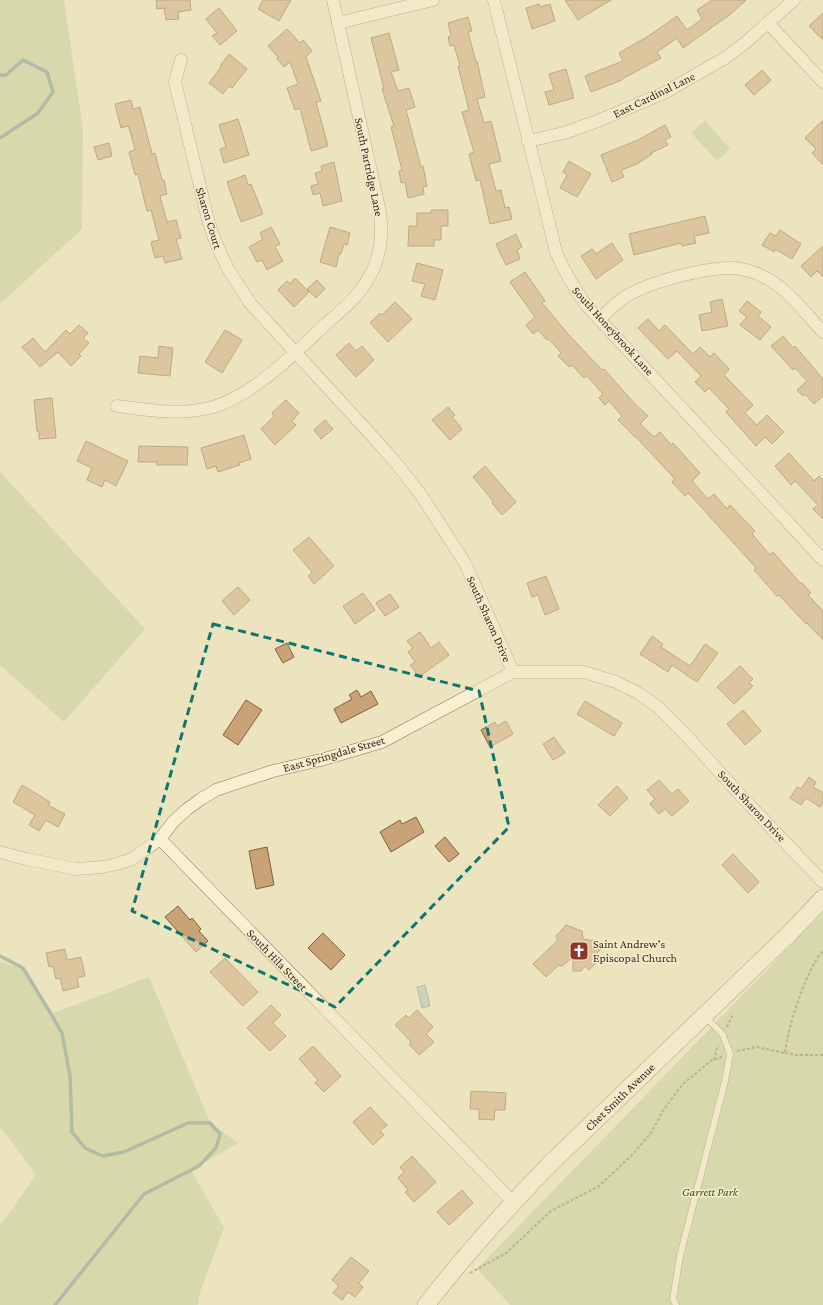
<svg xmlns="http://www.w3.org/2000/svg" width="823" height="1305" viewBox="0 0 823 1305" font-family="'Crimson Pro',serif">
<rect width="100%" height="100%" fill="#ece4bf"/>
<g fill="#bdc994">
<polygon points="0,0 64,0 83,130 82,229 0,304"/>
<polygon points="705,120 730,149 717,161 691,133"/>
<polygon points="0,472 145,629 64,722 0,665"/>
<polygon points="823,912 823,1305 510,1305 477,1269"/>
<polygon points="0,962 23,968 51,1014 149,977 210,1122 238,1143 191,1170 224,1228 200,1292 198,1305 0,1305 0,1226 36,1175 0,1126"/>
</g>
<polygon fill="#a2beb9" stroke="#6a8b86" points="425,985 430,1006 422,1008 417,987"/>
<g fill="none" stroke-linecap="round" stroke-linejoin="round">
<g stroke="#6a8b86" stroke-width="3.5">
<polyline points="0,75 6,75 23,60 47,72 53,92 38,113 0,138"/>
<polyline points="0,956 23,968 51,1014 62,1033 70,1076 72,1132 85,1148 103,1156 124,1152 188,1123 210,1123 220,1134 216,1148 199,1166 144,1194 55,1305"/>
</g>
</g>
<g fill="#c9a276" stroke="#82613f">
<polygon points="156,0 190,0 191,10 178,12 179,19 166,20 164,8 157,9"/>
<polygon points="263,0 291,0 279,21 258,9"/>
<polygon points="565,0 611,0 578,20"/>
<polygon points="712,0 746,0 732,13 683,48 677,38 657,52 661,58 622,79 622,80 591,92 585,76 623,61 619,53 650,35 677,16 687,30 702,19 697,10"/>
<polygon points="539,4 540,7 550,4 555,21 532,29 526,8"/>
<polygon points="219,8 237,31 220,45 212,36 217,33 206,19"/>
<polygon points="823,13 823,40 809,26"/>
<polygon points="468,17 472,31 468,32 476,62 477,61 485,97 477,99 484,123 491,121 501,161 489,164 496,191 501,190 505,208 509,207 512,219 490,224 480,180 476,181 469,154 474,152 462,112 469,110 458,66 460,66 454,45 450,46 448,37 451,36 448,23"/>
<polygon points="287,29 300,43 303,40 312,51 306,57 321,101 316,102 328,146 311,151 300,108 295,110 287,88 298,84 290,62 284,67 277,59 278,57 268,46"/>
<polygon points="389,33 399,70 391,72 398,91 409,88 415,107 406,110 421,167 423,166 427,186 423,187 424,194 408,198 405,182 401,183 399,171 402,170 391,127 394,126 382,89 384,89 371,38"/>
<polygon points="229,54 247,69 232,88 229,86 223,94 209,83 221,67 220,66"/>
<polygon points="566,69 574,98 549,105 545,92 554,90 549,74"/>
<polygon points="762,70 771,80 754,95 745,85"/>
<polygon points="131,100 133,109 140,107 152,154 155,153 162,180 164,180 167,194 160,196 167,222 176,220 181,238 176,239 182,259 165,263 163,256 155,258 151,242 159,240 151,210 147,211 138,174 135,175 129,152 135,150 130,131 128,126 121,128 115,104"/>
<polygon points="238,119 249,155 224,163 220,149 226,147 219,125"/>
<polygon points="823,120 823,165 812,153 816,149 805,138"/>
<polygon points="665,125 671,137 665,140 668,145 651,153 652,154 637,164 621,170 624,177 612,182 601,155 638,140"/>
<polygon points="109,143 112,156 98,160 94,147"/>
<polygon points="569,161 591,174 577,197 560,188 567,175 563,172"/>
<polygon points="334,162 342,201 323,206 320,193 313,195 311,186 318,184 315,173 322,171 321,166"/>
<polygon points="245,175 248,185 251,184 263,214 241,222 227,182"/>
<polygon points="431,210 448,210 448,226 441,226 441,240 434,240 434,246 408,246 409,226 417,226 417,213 431,213"/>
<polygon points="705,216 709,233 694,236 696,243 682,246 681,243 634,255 629,234"/>
<polygon points="271,227 280,244 275,247 283,261 267,270 262,260 257,262 249,247 263,239 260,233"/>
<polygon points="330,227 350,233 347,245 344,244 341,254 339,254 336,267 320,262"/>
<polygon points="780,230 801,244 792,259 775,249 774,252 762,245 770,233 776,236"/>
<polygon points="516,234 522,247 517,250 520,259 506,265 496,244"/>
<polygon points="612,243 623,260 596,279 581,256 592,249 596,254"/>
<polygon points="823,246 823,277 817,271 811,277 801,266"/>
<polygon points="417,263 443,270 435,300 421,296 425,284 412,281"/>
<polygon points="525,272 545,301 542,303 568,334 602,370 604,369 635,404 648,416 640,424 654,437 660,432 671,445 673,443 700,473 692,481 708,499 714,494 727,509 730,505 755,531 752,534 770,555 773,552 800,583 801,582 811,593 808,595 823,611 823,640 807,623 806,624 779,595 777,596 754,570 756,568 694,499 688,493 685,496 672,482 675,479 636,437 636,438 618,420 622,416 609,401 605,405 599,398 603,394 587,376 584,378 572,365 569,367 558,356 561,353 549,339 547,340 538,330 533,334 526,325 535,317 510,282"/>
<polygon points="295,278 309,292 294,307 278,290 287,281 290,284"/>
<polygon points="317,280 325,289 316,298 307,289"/>
<polygon points="722,299 728,326 702,331 699,315 712,312 710,302"/>
<polygon points="747,301 761,312 758,316 771,327 760,340 740,325 747,317 739,311"/>
<polygon points="395,302 412,319 388,342 370,323 380,313 382,315"/>
<polygon points="648,319 659,331 665,325 693,354 700,347 710,357 714,353 729,369 724,375 753,405 745,413 757,425 767,415 784,432 772,444 765,437 756,446 726,412 729,409 709,388 705,392 695,382 701,376 677,351 668,359 638,328"/>
<polygon points="79,325 88,333 83,338 89,343 79,354 81,356 71,366 58,352 40,367 22,347 33,338 45,352 66,330 70,334"/>
<polygon points="225,330 242,340 222,373 205,362"/>
<polygon points="783,336 793,348 795,346 823,379 823,396 814,404 805,394 803,396 797,390 807,381 795,368 793,370 771,346"/>
<polygon points="349,343 356,351 362,346 374,360 356,377 336,355"/>
<polygon points="159,346 173,348 170,376 138,373 140,356 158,358"/>
<polygon points="52,398 56,438 39,439 39,431 37,431 34,400"/>
<polygon points="286,400 299,413 292,421 296,425 275,445 261,429 274,416 272,413"/>
<polygon points="448,407 455,415 452,417 462,429 450,440 432,420"/>
<polygon points="325,420 333,429 321,439 314,430"/>
<polygon points="244,435 251,459 239,463 240,465 218,472 216,466 207,469 201,448"/>
<polygon points="86,441 128,461 116,486 105,480 102,487 87,480 92,468 77,461"/>
<polygon points="139,446 188,447 187,465 157,465 157,462 138,462"/>
<polygon points="789,453 814,481 819,476 823,480 823,519 813,509 818,505 795,481 791,485 775,466"/>
<polygon points="485,466 516,502 502,515 492,503 493,501 473,477"/>
<polygon points="309,537 334,566 314,584 308,576 312,572 293,550"/>
<polygon points="546,576 559,609 545,615 538,595 532,597 527,583"/>
<polygon points="238,587 250,600 234,615 222,601"/>
<polygon points="363,593 375,610 355,624 343,606"/>
<polygon points="390,594 399,607 385,616 376,603"/>
<polygon points="420,632 431,648 439,642 449,655 419,677 410,665 415,662 408,652 413,648 407,641"/>
<polygon points="652,636 663,644 661,647 690,666 705,644 718,653 697,682 672,665 668,672 640,654"/>
<polygon points="287,643 294,657 283,663 275,649"/>
<polygon points="740,666 753,679 749,683 753,686 734,704 717,687"/>
<polygon points="357,690 361,697 371,691 378,704 341,723 334,709 352,699 349,695"/>
<polygon points="246,700 262,710 238,745 223,735"/>
<polygon points="585,701 622,723 614,736 577,714"/>
<polygon points="743,710 761,731 745,745 727,724"/>
<polygon points="506,721 513,734 490,747 481,730 495,722 497,726"/>
<polygon points="554,737 565,753 553,760 543,744"/>
<polygon points="809,777 816,782 813,787 823,793 823,802 820,807 806,798 801,805 790,798 797,787 801,789"/>
<polygon points="659,780 672,794 678,789 689,801 672,816 665,809 659,814 650,804 655,799 647,790"/>
<polygon points="22,785 50,802 48,805 65,814 58,827 46,820 39,831 29,825 35,815 13,802"/>
<polygon points="617,786 628,798 610,816 598,805"/>
<polygon points="416,817 424,832 391,852 380,832 400,820 402,824"/>
<polygon points="445,837 459,854 449,862 435,846"/>
<polygon points="267,847 274,885 256,889 249,851"/>
<polygon points="733,854 759,882 748,893 722,865"/>
<polygon points="178,906 190,920 192,918 201,929 199,931 208,941 196,952 165,917"/>
<polygon points="566,925 582,931 583,939 595,941 594,943 603,947 596,954 601,958 589,970 585,966 581,971 573,971 573,957 562,966 559,965 546,977 533,964 558,940 556,936"/>
<polygon points="323,933 345,955 331,970 308,948"/>
<polygon points="65,949 67,960 81,957 85,976 77,978 79,987 63,991 60,978 56,979 53,966 49,967 46,953"/>
<polygon points="225,958 258,992 243,1006 210,972"/>
<polygon points="271,1005 281,1015 273,1023 286,1036 270,1051 247,1028"/>
<polygon points="417,1010 433,1027 426,1034 434,1042 419,1055 409,1044 411,1042 395,1025 406,1015 409,1018"/>
<polygon points="313,1046 341,1076 324,1092 315,1083 318,1080 299,1059"/>
<polygon points="471,1091 506,1093 505,1110 495,1110 494,1120 479,1119 479,1109 470,1109"/>
<polygon points="370,1107 387,1125 380,1131 384,1135 373,1145 353,1122"/>
<polygon points="412,1156 436,1182 414,1202 405,1192 408,1190 398,1178 404,1172 400,1167"/>
<polygon points="462,1190 473,1203 449,1225 437,1212"/>
<polygon points="351,1257 369,1271 359,1283 363,1287 355,1297 348,1292 342,1300 333,1293 339,1286 332,1280"/>
</g>
<g fill="none" stroke-linecap="round" stroke-linejoin="round">
<defs>
<polyline id="lane" points="676,1305 673,1299 680,1256 725,1081 730,1054 723,1035 705,1016"/>
<g id="street">
<path d="M 494,0 L 556,252 C 564,271 574,288 586,305 L 823,560"/>
<polyline points="338,23 433,0"/>
<polyline points="768,23 823,82"/>
<polyline points="181,60 175,82 209,224 216,243 228,269 250,303 373,437 396,463 421,495 465,563 513,672"/>
<polyline points="528,141 564,133 595,122 664,93 725,58 745,43 794,0"/>
<path d="M 600,319 C 608,311 616,303 625,297 C 649,282 705,267 734,268 C 742,269 752,271 760,275 C 786,286 804,312 823,332"/>
<path d="M 117,406 C 149,410 180,416 213,407 C 254,395 296,352 327,323 C 342,310 358,297 368,279 C 381,258 383,236 380,212 L 333,0"/>
<polyline points="160,839 513,1202"/>
<polyline points="0,852 26,859 76,869 103,867 117,864 132,859 160,839 173,822 186,810 201,799 216,790 273,771 321,760 382,742 513,672 584,672 616,682 638,693 657,706 685,734 742,797 823,882"/>
</g>
<path id="secondary" d="M 426,1305 C 465,1255 507,1208 551,1163 L 789,934 L 823,898"/>
</defs>
<use href="#lane" stroke="#847458" stroke-width="7"/>
<use href="#street" stroke="#847458" stroke-width="13"/>
<use href="#secondary" stroke="#65553b" stroke-width="18"/>
<g stroke="#847458" stroke-width="2" stroke-dasharray="3 2" stroke-linecap="butt">
<polyline points="727,1027 732,1016"/>
<path d="M 737,1051 L 757,1047 L 785,1053 C 788,1025 806,971 823,950"/>
<polyline points="785,1053 797,1055 823,1055"/>
<polyline points="714,1060 718,1045"/>
<polyline points="470,1273 506,1253 551,1211 599,1186 633,1154 651,1133 664,1109 683,1084 712,1060 722,1057"/>
</g>
<use href="#lane" stroke="#f7f0d1" stroke-width="6"/>
<use href="#street" stroke="#f7f0d1" stroke-width="12"/>
<use href="#secondary" stroke="#f7f0d1" stroke-width="17"/>
</g>
<path d="M0 0H823V1305H0ZM 213,624 L 479,691 L 509,827 L 335,1007 L 132,911 Z" fill="#ece4bf" fill-opacity=".55" fill-rule="evenodd"/>
<path fill="none" stroke="#0f766e" stroke-width="3" stroke-dasharray="8 5" stroke-linejoin="round" d="M 213,624 L 479,691 L 509,827 L 335,1007 L 132,911 Z"/>
<defs>
<symbol id="church-square" viewBox="-11 -11 22 22"><rect x="-9" y="-9" width="18" height="18" rx="4" fill="#90352a" stroke="#f4edce"/><path d="M-1.2-6h2.4v3.5h3.3v2.4h-3.3V6h-2.4V-.1h-3.3v-2.4h3.3Z" fill="#fff"/></symbol>
</defs>
<g fill-rule="evenodd">
<use href="#church-square" x="568" y="940" width="22" height="22"/>
</g>
<g text-anchor="middle" stroke-width="3" stroke-linejoin="round" paint-order="stroke">
<g font-size="12" fill="#332a1c" stroke="#f4edce">
<text transform="translate(654 95) rotate(-26)" y="4">East Cardinal Lane</text>
<text transform="translate(369 167) rotate(78)" y="4">South Partridge Lane</text>
<text transform="translate(209 218) rotate(73)" y="4">Sharon Court</text>
<text transform="translate(613 331) rotate(48)" y="4">South Honeybrook Lane</text>
<text transform="translate(489 619) rotate(66)" y="4">South Sharon Drive</text>
<text transform="translate(334 754) rotate(-16)" y="4">East Springdale Street</text>
<text transform="translate(752 806) rotate(47)" y="4">South Sharon Drive</text>
<text transform="translate(277 960) rotate(46)" y="4">South Hila Street</text>
<text transform="translate(620 1097) rotate(-44)" y="4">Chet Smith Avenue</text>
</g>
<g font-size="12" fill="#332a1c" stroke="#f4edce" text-anchor="start">
<text x="593" y="948">Saint Andrew's<tspan x="593" dy="14">Episcopal Church</tspan></text>
</g>
<g font-size="12" font-style="italic" fill="#3f4f23" stroke="#f4edce">
<text x="710" y="1196">Garrett Park</text>
</g>
</g>
</svg>
